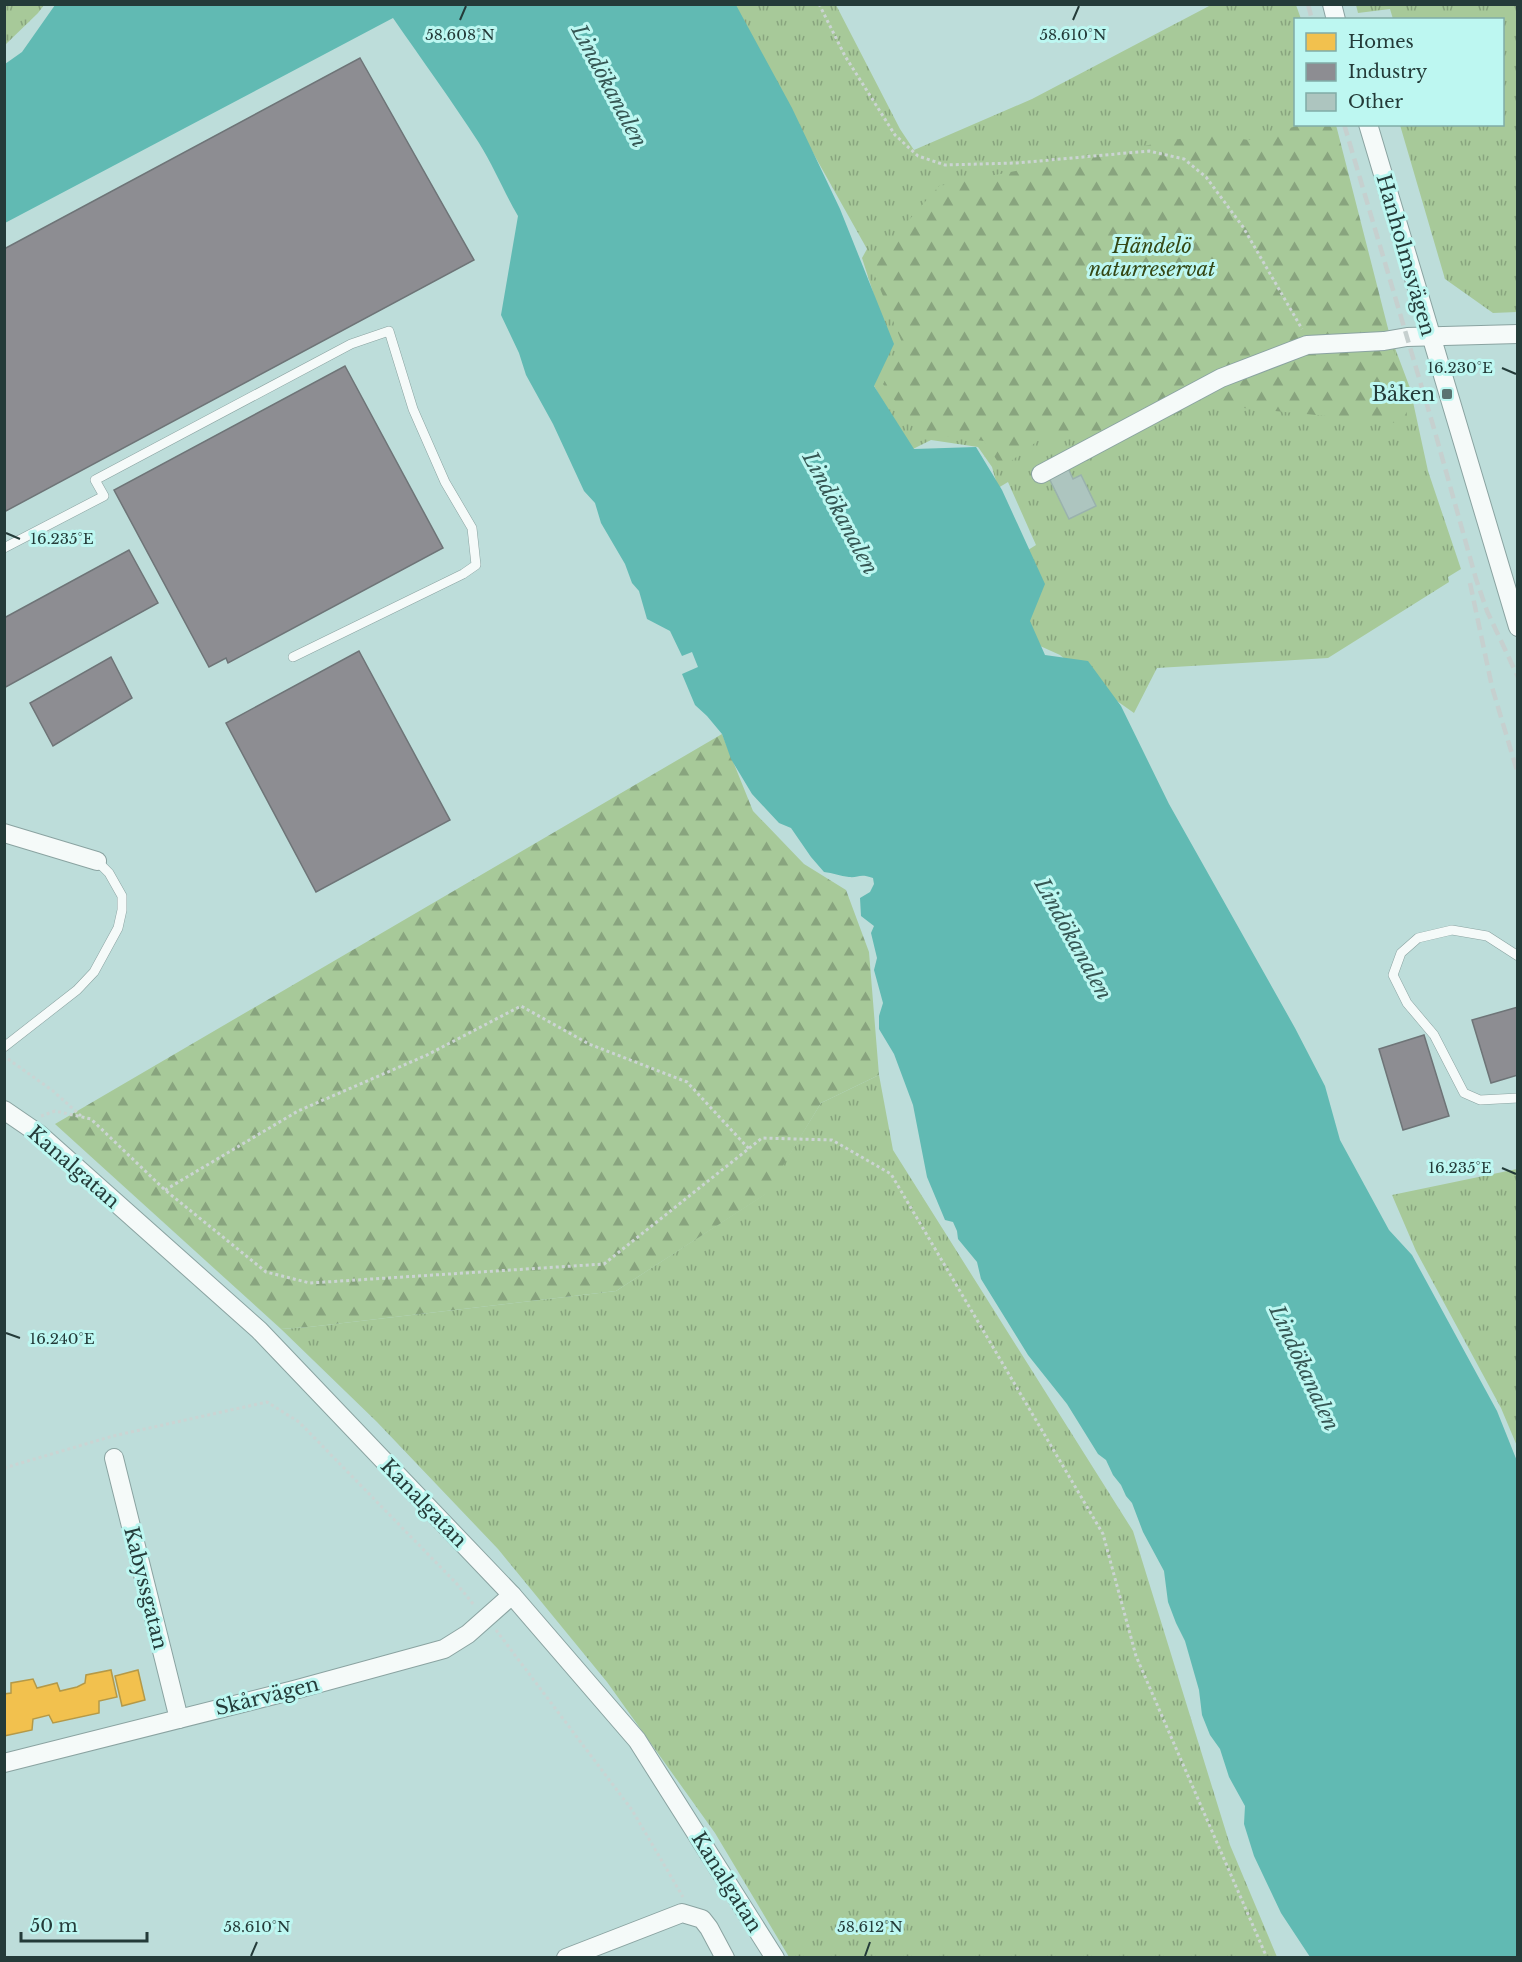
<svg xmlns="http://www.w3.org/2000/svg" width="1522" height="1962" viewBox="0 0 1522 1962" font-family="'Libre Baskerville',serif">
<defs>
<pattern id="grass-tufts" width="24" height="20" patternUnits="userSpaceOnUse" patternTransform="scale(1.5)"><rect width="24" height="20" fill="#a7c999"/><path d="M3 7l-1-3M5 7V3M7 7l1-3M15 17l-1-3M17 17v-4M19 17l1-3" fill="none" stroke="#88a47e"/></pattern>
<pattern id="forest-firs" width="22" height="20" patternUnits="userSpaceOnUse" patternTransform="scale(1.5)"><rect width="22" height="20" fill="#a7c999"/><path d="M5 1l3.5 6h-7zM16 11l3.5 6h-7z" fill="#88a47e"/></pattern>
</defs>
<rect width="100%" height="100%" fill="#bdddda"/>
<g fill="url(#grass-tufts)">
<polygon points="5,4 44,5 38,13 5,45"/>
<polygon points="730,5 836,5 900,129 914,150 1032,99 1211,5 1296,5 1301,19 1296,20 1296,124 1311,125 1410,388 1428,471 1461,569 1448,577 1449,582 1328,658 1157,668 1134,713 1107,694 1060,655 1029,641 1028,550 1036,545 1008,482 998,488 992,467 978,447 931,440 909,451 870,378 889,342 862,258 867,249"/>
<polygon points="1356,5 1517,5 1517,312 1493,313 1445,279 1400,125 1502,124 1502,20 1393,19 1390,9 1358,13"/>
<polygon points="879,1075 893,1150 1133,1531 1230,1845 1277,1957 789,1957 715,1833 607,1682 498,1549 377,1422 281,1329 309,1327 616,1291 765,1194 821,1103"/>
<polygon points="1517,1169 1518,1169 1517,1446 1501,1408 1416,1251 1392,1195"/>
</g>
<g fill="url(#forest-firs)">
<polygon points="1300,125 1336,125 1404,391 1408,424 1213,405 1100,431 1044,436 1002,468 984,441 918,433 883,384 905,350 870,264 939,186 1205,134 1249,140"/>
<polygon points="722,734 753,811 804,864 846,890 869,952 879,1075 821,1103 766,1194 616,1291 309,1327 281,1329 55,1124"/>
</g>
<path fill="#61bab3" d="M 55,5 L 736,5 L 792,108 L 840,209 L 894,344 L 874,386 L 914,449 L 976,447 L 1002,490 L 1045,584 L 1030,621 L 1045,655 L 1088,661 L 1121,706 L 1169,804 L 1295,1028 L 1325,1086 L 1340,1140 L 1389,1230 L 1412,1255 L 1497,1411 L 1517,1461 L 1517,1957 L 1310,1957 L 1281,1913 L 1254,1856 L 1244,1824 L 1245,1806 L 1229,1777 L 1220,1749 L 1210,1735 L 1202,1715 L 1199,1690 L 1185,1641 L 1176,1623 L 1168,1602 L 1164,1571 L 1143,1532 L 1132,1503 L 1126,1496 L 1121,1485 L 1113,1475 L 1106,1460 L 1098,1454 L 1067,1404 L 1028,1355 L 981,1279 L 977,1262 L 958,1239 L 957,1231 L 953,1222 L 945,1220 L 927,1177 L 913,1105 L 894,1054 L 879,1029 L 879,1016 L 883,1003 L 874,970 L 877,958 L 871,933 L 874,926 L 861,916 L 860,898 L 870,892 L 874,884 L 873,878 C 859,873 859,878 849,877 C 840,876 833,873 824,872 L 811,857 L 791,828 L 779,823 L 752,794 L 731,759 L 722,734 L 707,716 L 695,705 L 682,674 L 698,667 L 692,652 L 682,656 L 670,631 L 647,619 L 639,591 L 632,583 L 625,564 L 601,523 L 595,503 L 584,491 L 553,424 L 526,375 L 519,353 L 501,315 L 518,216 C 504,192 494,167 479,143 C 452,101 422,60 393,18 L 5,223 L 5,64 L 22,52 Z"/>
<g fill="#f2c14e" stroke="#b49948" stroke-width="1.5">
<polygon points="111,1670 117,1697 99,1701 99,1713 53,1723 49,1715 33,1719 32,1730 4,1736 4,1694 11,1693 11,1683 33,1679 37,1688 57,1683 60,1691 77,1687 85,1683 86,1675"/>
<polygon points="138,1670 145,1700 122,1706 115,1676"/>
</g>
<g fill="#8d8d92" stroke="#6e7477" stroke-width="1.5">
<polygon points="360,58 474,260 4,512 4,249"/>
<polygon points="345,366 443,548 228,663 226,658 209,667 114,490"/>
<polygon points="129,550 158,603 4,688 4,618"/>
<polygon points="359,651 450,820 316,892 226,723"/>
<polygon points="111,657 132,698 53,746 30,703"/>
<polygon points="1518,1007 1518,1075 1491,1083 1472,1020"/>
<polygon points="1424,1035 1449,1116 1403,1130 1379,1049"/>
</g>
<polygon fill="#adc5bf" stroke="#9ab2ad" stroke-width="1.5" points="1068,468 1073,479 1081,475 1096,506 1069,519 1049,478"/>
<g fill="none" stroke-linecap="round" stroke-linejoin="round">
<defs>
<g id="lane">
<polyline points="4,548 104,496 95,480 351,344 389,331 413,409 445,482 472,528 476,565 463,574 293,657"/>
<polyline points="1518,956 1487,936 1452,930 1418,938 1401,953 1393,975 1407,1003 1434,1035 1464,1093 1480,1100 1518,1098"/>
<polyline points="4,1047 77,990 94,972 118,928 122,910 122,896 109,873 97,861"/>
</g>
<g id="street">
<polyline points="1332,4 1336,20"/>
<polyline points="1368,124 1518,627"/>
<polyline points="1041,474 1221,378 1307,345 1384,341 1407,337 1518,334"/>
<polyline points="4,833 97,861"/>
<polyline points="4,1110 39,1134 259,1330 512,1595 637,1740 775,1958"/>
<polyline points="114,1458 179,1719"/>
<polyline points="4,1763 294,1690 444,1649 468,1634 512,1595"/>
<polyline points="566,1958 682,1913 702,1919 709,1928 725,1958"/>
</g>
</defs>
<use href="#lane" stroke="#8aa3a1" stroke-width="10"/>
<use href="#street" stroke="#8aa3a1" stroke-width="20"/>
<g stroke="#cbd4d3" stroke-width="3" stroke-dasharray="3 3" stroke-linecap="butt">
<polyline points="819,4 845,56 895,135 918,156 945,165 1017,163 1149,151 1184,159 1206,177 1243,227 1302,329"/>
<polyline points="8,1059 53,1091 81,1116"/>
<polyline points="41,1116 55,1111 91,1119 165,1190 266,1272 310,1283 604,1264 762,1138 832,1140 891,1174 1103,1534 1136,1656 1267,1958"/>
<polyline points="165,1190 298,1111 427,1055 521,1006 589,1044 687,1082 749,1149"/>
<polyline points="4,1468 113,1436 267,1402 299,1422 456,1583 474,1605"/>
<polyline points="496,1630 632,1810 683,1897"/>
</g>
<use href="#lane" stroke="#f5faf9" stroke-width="9"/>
<use href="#street" stroke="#f5faf9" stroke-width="18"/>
<g stroke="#c6d0cf" stroke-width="4.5" stroke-dasharray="12 6" stroke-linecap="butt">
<polyline points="1308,4 1312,20"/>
<polyline points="1344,124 1435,432 1476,579 1487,611 1518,677"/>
<polyline points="1470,583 1492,687 1518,774"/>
</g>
</g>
<path fill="none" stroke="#243b39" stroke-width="2" d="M 460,20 L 466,6M 1073,20 L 1079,6M 1502,368 L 1516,374M 6,533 L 20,539M 1502,1168 L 1516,1174M 6,1333 L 20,1338M 251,1956 L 257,1942M 865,1956 L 870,1942"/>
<rect fill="#5a7471" stroke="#bdf7f1" stroke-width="2" x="1441" y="388" width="12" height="12" rx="3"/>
<g text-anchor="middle" stroke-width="6" stroke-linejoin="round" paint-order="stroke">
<g font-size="20" font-style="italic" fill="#344714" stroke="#bdf7f1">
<text x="1152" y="253">Händelö<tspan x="1152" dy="23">naturreservat</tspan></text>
</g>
<g font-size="20" fill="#243b39" stroke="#bdf7f1">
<text transform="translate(1406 255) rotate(74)" y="7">Hanholmsvägen</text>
<text transform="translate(74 1167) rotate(41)" y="7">Kanalgatan</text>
<text transform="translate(424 1503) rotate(46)" y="7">Kanalgatan</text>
<text transform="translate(146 1588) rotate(76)" y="7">Kabyssgatan</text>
<text transform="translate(267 1696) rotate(-14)" y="7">Skårvägen</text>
<text transform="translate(727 1882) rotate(58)" y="7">Kanalgatan</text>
</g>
<g font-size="20" fill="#243b39" stroke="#bdf7f1" text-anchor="end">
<text x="1435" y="401">Båken</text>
</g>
<g font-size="21" font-style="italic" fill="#365754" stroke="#bdf7f1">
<text transform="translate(609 86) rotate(62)" y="7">Lindökanalen</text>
<text transform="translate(840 513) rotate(62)" y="7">Lindökanalen</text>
<text transform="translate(1073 939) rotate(61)" y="7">Lindökanalen</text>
<text transform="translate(1304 1368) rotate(65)" y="7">Lindökanalen</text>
</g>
</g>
<g font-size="15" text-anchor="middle" fill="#243b39" stroke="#bdf7f1" stroke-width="6" stroke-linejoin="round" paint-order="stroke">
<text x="460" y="40">58.608°N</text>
<text x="1073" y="40">58.610°N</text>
<text x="1460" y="373">16.230°E</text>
<text x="62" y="544">16.235°E</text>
<text x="1460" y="1173">16.235°E</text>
<text x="62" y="1344">16.240°E</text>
<text x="257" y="1932">58.610°N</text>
<text x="870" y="1932">58.612°N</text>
</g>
<rect width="1522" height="1962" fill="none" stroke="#243b39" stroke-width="12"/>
<rect x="1294" y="18" width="210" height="108" fill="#bdf7f1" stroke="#80aca7" stroke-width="1.5"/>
<rect x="1306" y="33" width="30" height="18" fill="#f2c14e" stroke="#80aca7" stroke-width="1.5"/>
<text x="1348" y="48" font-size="18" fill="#243b39">Homes</text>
<rect x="1306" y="63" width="30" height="18" fill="#8d8d92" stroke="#80aca7" stroke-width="1.5"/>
<text x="1348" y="78" font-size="18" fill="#243b39">Industry</text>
<rect x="1306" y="93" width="30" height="18" fill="#adc5bf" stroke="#80aca7" stroke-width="1.5"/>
<text x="1348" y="108" font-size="18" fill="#243b39">Other</text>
<path d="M21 1932v9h126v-9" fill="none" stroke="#243b39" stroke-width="3"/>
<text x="30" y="1932" font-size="18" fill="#243b39" stroke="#bdf7f1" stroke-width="4.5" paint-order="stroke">50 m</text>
</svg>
